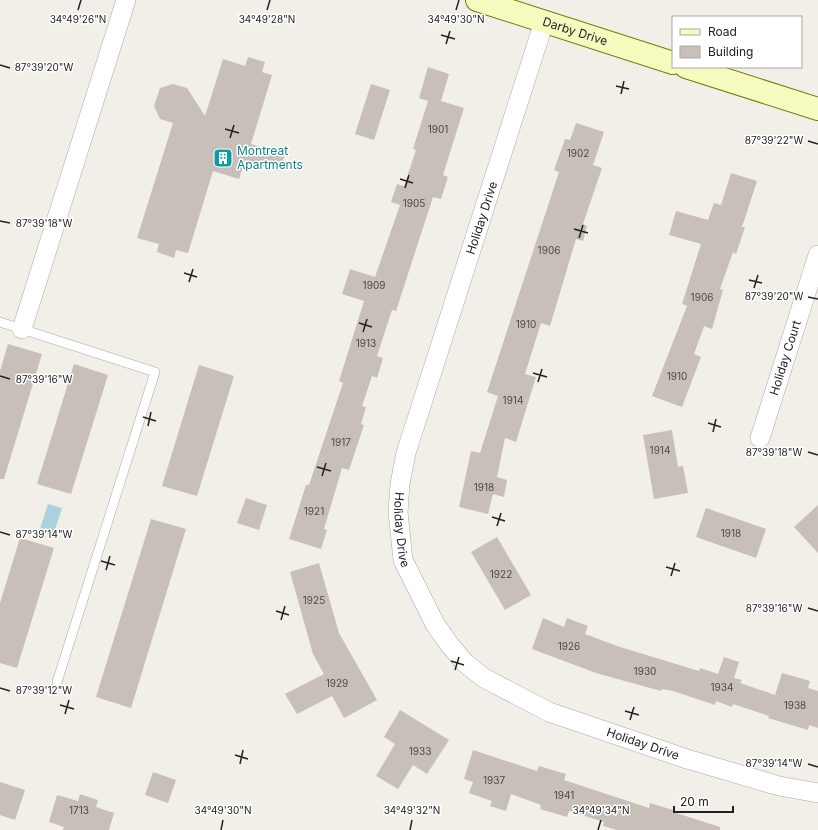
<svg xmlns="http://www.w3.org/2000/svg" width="818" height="830" viewBox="0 0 818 830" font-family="Inter,sans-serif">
<rect width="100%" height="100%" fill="#f2efe9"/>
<polygon fill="#aad3df" points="48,504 62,508 53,536 39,532"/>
<g fill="#c7bfb8">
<polygon points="248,57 265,62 262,72 272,75 251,144 285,155 279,171 245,160 239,179 213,171 188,253 176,250 174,258 157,252 159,244 137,238 173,123 160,119 154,106 160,88 173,84 187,88 205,116 223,59 245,66"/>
<polygon points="428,67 449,74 441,101 464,108 443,175 448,177 441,199 433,197 396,311 392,310 377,356 383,358 377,378 372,376 362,406 366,407 361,424 364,425 349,470 342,468 324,529 327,530 321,549 289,539 306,485 309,485 343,383 339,381 364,301 342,294 350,269 375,277 400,205 391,202 397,184 404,186 416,150 413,149 428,101 419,98"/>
<polygon points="371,84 390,90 374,140 355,134"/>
<polygon points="576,123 604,132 593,165 602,168 583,224 587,226 583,241 576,239 550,326 541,323 525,374 536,377 516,442 505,438 497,477 507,480 504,497 493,494 488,514 459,507 471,451 480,453 498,396 487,392 559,172 554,170 565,139 570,140"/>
<polygon points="731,173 757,181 742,227 745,227 736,254 733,252 720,289 723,290 712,329 704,326 694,354 701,357 682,407 652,396 687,306 682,304 701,244 669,235 676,211 708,220 714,203 721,205"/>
<polygon points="8,344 42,354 4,479 0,479 0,371"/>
<polygon points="74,364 108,375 71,494 37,484"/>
<polygon points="199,365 234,376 197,496 162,486"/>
<polygon points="672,430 678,467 683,466 688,493 654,499 643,435"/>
<polygon points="246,498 267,505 259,530 237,523"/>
<polygon points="818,505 818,553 794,527"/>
<polygon points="706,508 766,529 756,558 696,537"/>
<polygon points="151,519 186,529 131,708 96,697"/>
<polygon points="497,537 531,595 505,610 471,552"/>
<polygon points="20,538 54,548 17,668 0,663 0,603"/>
<polygon points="319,563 339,633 377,700 344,718 332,696 297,714 285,694 324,674 313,654 290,572"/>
<polygon points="543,618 564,627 567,618 588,626 585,634 617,646 699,671 700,668 718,674 724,657 739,662 734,678 742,680 740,683 775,695 782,673 810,681 808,688 818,691 818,728 809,725 808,730 768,718 769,716 733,704 732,707 716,701 715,705 673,691 662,689 661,691 596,673 532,649"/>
<polygon points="400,710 449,740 427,774 413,765 398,789 376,776 395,744 384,737"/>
<polygon points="473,750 537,771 539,766 566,774 564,780 649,808 650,803 673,810 673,812 720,827 720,830 617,830 603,826 604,822 569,811 567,817 540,809 541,805 511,794 506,811 490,806 492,801 469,793 473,782 464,779"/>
<polygon points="153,772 176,780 168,803 145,795"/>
<polygon points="0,782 25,790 15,820 0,815"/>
<polygon points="80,794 98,800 96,807 114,813 109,830 63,830 64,827 49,822 57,795 78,801"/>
</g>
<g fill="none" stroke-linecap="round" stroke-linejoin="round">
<defs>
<polyline id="lane" points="0,322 155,372 57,682"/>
<g id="street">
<path id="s1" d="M 544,22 L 406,453 L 400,484 L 398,512 L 403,560 L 435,624 L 449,644 L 465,663 L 484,678 L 549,712 L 687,759 L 779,786 L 818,793"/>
<polyline points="22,329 126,0"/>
<path id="s2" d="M 760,438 L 818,255"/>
</g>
<g id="secondary">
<path id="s3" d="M 477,0 L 673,63"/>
<polyline points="686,67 818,109"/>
</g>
</defs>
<use href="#lane" stroke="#a9a9a9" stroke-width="10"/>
<use href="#street" stroke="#a9a9a9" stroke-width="20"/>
<use href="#secondary" stroke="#707d05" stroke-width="24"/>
<use href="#lane" stroke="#fff" stroke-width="9"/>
<use href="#street" stroke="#fff" stroke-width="19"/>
<use href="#secondary" stroke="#f7fabf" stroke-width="22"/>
</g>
<path fill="none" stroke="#222" stroke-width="1.5" d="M 78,10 L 81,0M 267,10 L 270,0M 456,10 L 459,0M 441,35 L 455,39M 446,44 L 450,31M 0,65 L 10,68M 616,86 L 629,89M 621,94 L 624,81M 225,129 L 239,133M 230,138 L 234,125M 808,141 L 818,144M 400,179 L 413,183M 405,188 L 409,175M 0,221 L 10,223M 574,229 L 588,233M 579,238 L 583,225M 184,273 L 197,277M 749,280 L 762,283M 189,282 L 193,269M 754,288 L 758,275M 808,297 L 818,299M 359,323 L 372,327M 363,332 L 367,319M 533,373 L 547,377M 0,376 L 10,379M 538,382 L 542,369M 143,417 L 156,421M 708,423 L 721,427M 148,426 L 151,412M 713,432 L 716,419M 808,452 L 818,455M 317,467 L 331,471M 322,476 L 326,463M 492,517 L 505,521M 497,526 L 501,513M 0,532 L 10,535M 101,561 L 115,565M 666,567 L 680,571M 106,570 L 110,556M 671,576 L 675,563M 808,608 L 818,611M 276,611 L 289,615M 281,620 L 285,606M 451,661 L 464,665M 455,670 L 459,657M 0,688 L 10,691M 60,705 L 74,709M 625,711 L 639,715M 65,714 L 69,700M 630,720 L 634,707M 235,755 L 248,759M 240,764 L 243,750M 808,764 L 818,767M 221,830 L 223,820M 410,830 L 412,820M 598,830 L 601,820"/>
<defs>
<symbol id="building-square" viewBox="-11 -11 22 22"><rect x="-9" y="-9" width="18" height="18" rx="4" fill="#0f9aa8" stroke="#fff"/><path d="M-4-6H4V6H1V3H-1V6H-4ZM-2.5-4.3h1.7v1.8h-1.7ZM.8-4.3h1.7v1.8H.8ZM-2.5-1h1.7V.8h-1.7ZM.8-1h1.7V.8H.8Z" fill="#fff"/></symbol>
</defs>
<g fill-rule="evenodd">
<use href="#building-square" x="212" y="147" width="22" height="22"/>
</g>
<g text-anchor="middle" stroke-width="3" stroke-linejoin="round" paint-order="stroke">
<g font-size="10" fill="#4b4948">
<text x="438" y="133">1901</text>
<text x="578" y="157">1902</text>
<text x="414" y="207">1905</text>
<text x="549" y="254">1906</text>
<text x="374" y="289">1909</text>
<text x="702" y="301">1906</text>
<text x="526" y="328">1910</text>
<text x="366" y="347">1913</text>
<text x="677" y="380">1910</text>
<text x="513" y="404">1914</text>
<text x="341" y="446">1917</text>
<text x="660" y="454">1914</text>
<text x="484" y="491">1918</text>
<text x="314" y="515">1921</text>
<text x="731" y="537">1918</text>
<text x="501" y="578">1922</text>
<text x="314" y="604">1925</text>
<text x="569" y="650">1926</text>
<text x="645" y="675">1930</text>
<text x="337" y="687">1929</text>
<text x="722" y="691">1934</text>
<text x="795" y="709">1938</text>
<text x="420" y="755">1933</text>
<text x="494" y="784">1937</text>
<text x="564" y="799">1941</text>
<text x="79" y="814">1713</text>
</g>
<g font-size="12" fill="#222" stroke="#fff">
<text dy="4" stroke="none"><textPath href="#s3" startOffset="103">Darby Drive</textPath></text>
<text transform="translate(482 218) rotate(-72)" y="4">Holiday Drive</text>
<text dy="4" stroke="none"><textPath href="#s2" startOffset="84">Holiday Court</textPath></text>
<text dy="4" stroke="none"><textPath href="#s1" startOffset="530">Holiday Drive</textPath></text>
<text dy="4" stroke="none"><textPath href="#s1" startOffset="878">Holiday Drive</textPath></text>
</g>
<g font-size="12" fill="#0d838f" stroke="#fff" text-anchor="start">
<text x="237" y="155">Montreat<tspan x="237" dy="14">Apartments</tspan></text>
</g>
</g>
<g font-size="10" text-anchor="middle" fill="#222" stroke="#fff" stroke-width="3" stroke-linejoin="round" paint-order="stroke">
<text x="78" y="23">34°49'26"N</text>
<text x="267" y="23">34°49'28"N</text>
<text x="456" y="23">34°49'30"N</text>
<text x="44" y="71">87°39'20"W</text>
<text x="774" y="144">87°39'22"W</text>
<text x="44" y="227">87°39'18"W</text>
<text x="774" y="300">87°39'20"W</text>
<text x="44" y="383">87°39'16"W</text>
<text x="774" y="456">87°39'18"W</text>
<text x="44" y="538">87°39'14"W</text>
<text x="774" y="612">87°39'16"W</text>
<text x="44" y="694">87°39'12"W</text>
<text x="774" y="767">87°39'14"W</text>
<text x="223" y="814">34°49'30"N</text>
<text x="412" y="814">34°49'32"N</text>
<text x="601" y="814">34°49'34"N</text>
</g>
<rect x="672" y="16" width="130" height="52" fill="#ffffff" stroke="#a7a7a7"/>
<rect x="680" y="29" width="20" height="6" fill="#f7fabf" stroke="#a7a7a7"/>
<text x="708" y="36" font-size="12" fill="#222222">Road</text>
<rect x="680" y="46" width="20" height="12" fill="#c7bfb8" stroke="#a7a7a7"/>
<text x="708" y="56" font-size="12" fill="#222222">Building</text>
<path d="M674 806v6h59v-6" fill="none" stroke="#222222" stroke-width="2"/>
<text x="680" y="806" font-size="12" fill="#222222" stroke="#ffffff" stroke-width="3" paint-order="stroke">20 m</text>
</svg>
